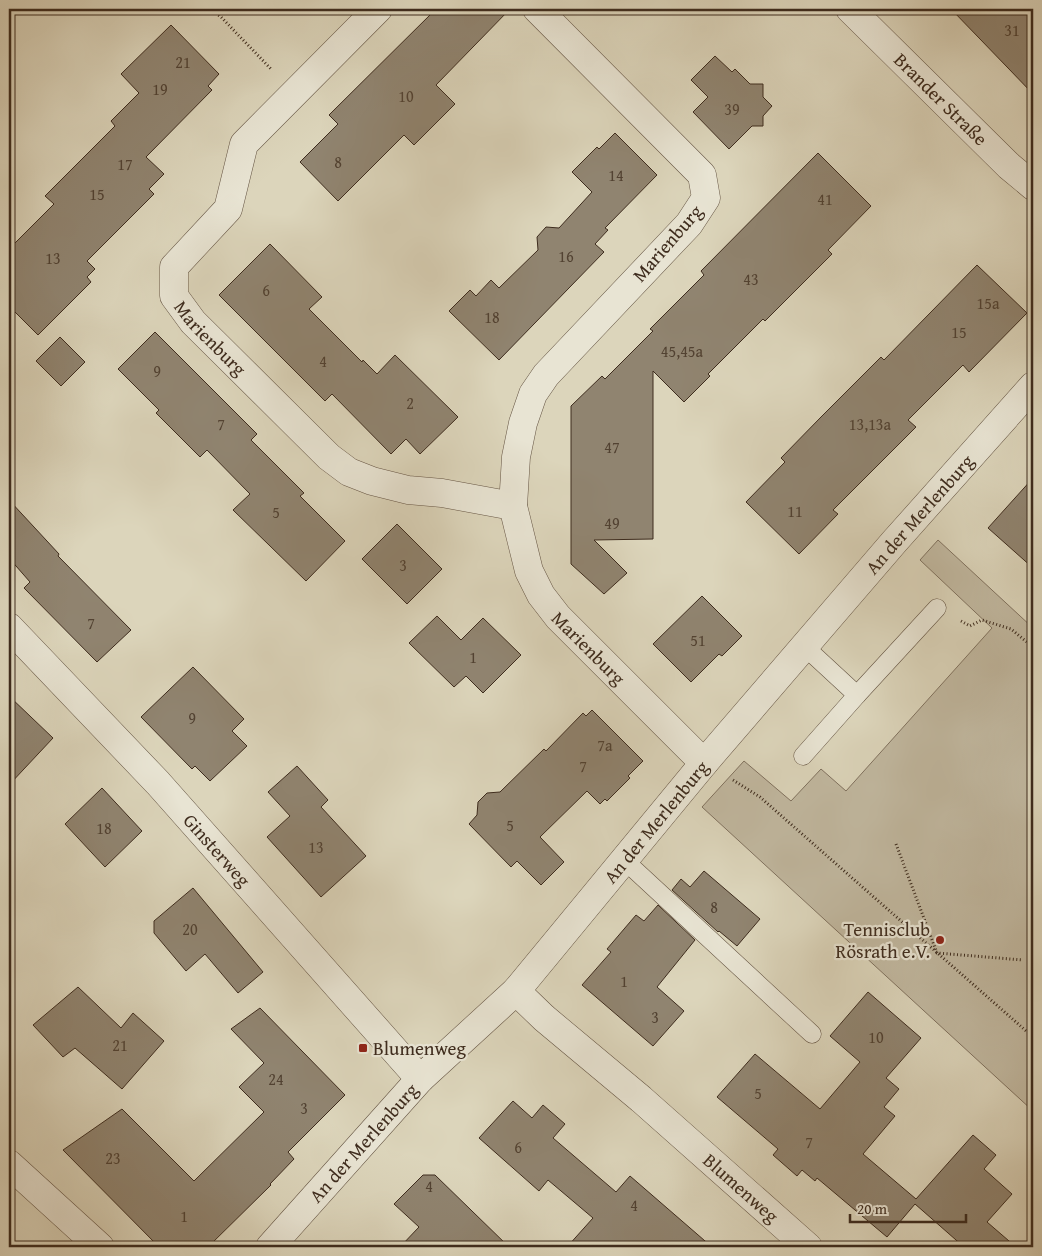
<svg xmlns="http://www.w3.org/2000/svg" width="1042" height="1256" viewBox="0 0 1042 1256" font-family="'Gentium Book Plus',serif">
<rect width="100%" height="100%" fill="#dcd5bb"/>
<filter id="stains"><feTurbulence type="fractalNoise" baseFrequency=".004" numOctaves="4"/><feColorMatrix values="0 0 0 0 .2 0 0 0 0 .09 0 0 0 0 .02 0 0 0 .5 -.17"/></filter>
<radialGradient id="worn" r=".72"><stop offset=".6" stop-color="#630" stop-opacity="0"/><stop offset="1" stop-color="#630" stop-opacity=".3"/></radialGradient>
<polygon fill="#c1b8a0" stroke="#80725f" points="938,540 1033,628 1033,1111 702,807 744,761 791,801 821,769 846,791 992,628 920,560"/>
<g fill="#908470" stroke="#3e2c1e">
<polygon points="436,9 510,9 436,85 455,104 414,145 404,135 338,201 300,162 338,124 329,115"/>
<polygon points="951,9 1033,9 1033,94 1008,68"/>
<polygon points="171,25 219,74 208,86 212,90 146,157 164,174 149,189 154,194 87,261 95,269 87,277 91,282 38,335 9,306 9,249 54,204 45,196 115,126 111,121 139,93 121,74"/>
<polygon points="715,56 732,72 735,69 750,84 763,84 763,97 772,106 763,116 763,126 752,126 729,149 693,112 708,97 691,80"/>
<polygon points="615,133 657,175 605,228 608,230 595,244 604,252 499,360 449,311 470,290 476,296 491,280 499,288 538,250 537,237 546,227 559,228 592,192 572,172 597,147 599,149"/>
<polygon points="818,153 871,206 828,250 832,254 765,321 763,319 708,374 710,376 684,402 653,371 653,539 594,540 627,573 604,594 571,564 571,406 602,376 605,379 653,331 650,329 704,275 701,271"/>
<polygon points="270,244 322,297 309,309 362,362 363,360 377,374 395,355 458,417 420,454 406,439 391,454 332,394 325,401 219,295"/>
<polygon points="977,265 1027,313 969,372 963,365 908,420 916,427 833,510 838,514 799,554 746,502 785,462 781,458 821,417 881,357 884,360"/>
<polygon points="155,332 257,434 251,440 304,493 300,496 345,541 306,581 233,510 250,494 207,450 200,457 156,413 159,410 118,369"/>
<polygon points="60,337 85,362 61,386 36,361"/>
<polygon points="1033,478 1033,568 988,528"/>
<polygon points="9,500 59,554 58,556 131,630 97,662 24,588 30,582 9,558"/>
<polygon points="397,524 442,569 407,604 362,559"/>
<polygon points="702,596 742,636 722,656 719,654 691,682 653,644"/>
<polygon points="437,616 461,640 483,618 521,655 483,693 466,676 454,687 409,643"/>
<polygon points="193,667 244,719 232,731 247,746 210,781 195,766 192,769 141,717"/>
<polygon points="9,696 53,738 9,785"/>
<polygon points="592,710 643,761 628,776 630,778 607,801 605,799 600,804 587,791 540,837 564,862 541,885 517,861 511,867 469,824 477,815 478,802 487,793 500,792 544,749 546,751 583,713 586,716"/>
<polygon points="297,766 328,800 321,807 366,856 321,897 267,837 290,816 268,792"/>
<polygon points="102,788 142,831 105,867 65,824"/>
<polygon points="704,871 760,919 737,946 719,931 718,932 672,890 681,879 690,887"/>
<polygon points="193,888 263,972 238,993 205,954 186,971 154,933 154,921"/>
<polygon points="658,905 695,940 657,987 684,1011 653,1046 582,985 611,952 607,949 636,915 644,921"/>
<polygon points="78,987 121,1028 133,1013 164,1041 122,1089 75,1048 63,1057 33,1025"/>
<polygon points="868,992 921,1038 886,1078 899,1089 884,1107 895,1116 863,1154 916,1199 973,1135 996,1155 984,1169 1012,1194 987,1222 1016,1247 964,1247 915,1204 887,1237 817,1178 815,1181 802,1170 797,1176 773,1155 778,1149 717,1097 755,1054 820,1109 860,1062 830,1036"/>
<polygon points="260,1008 345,1095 288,1152 294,1159 270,1184 271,1185 208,1247 159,1247 63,1150 122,1109 194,1181 264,1112 239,1087 264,1063 231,1029"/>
<polygon points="513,1101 532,1118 543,1105 565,1124 553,1138 616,1192 630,1176 712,1247 567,1247 593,1218 548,1180 539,1191 479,1138"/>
<polygon points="423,1175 435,1175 509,1247 400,1247 419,1227 394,1204"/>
</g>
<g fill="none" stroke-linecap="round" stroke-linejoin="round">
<defs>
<g id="service">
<polyline points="857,695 937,608"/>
<polyline points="803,756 857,695 804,646"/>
<polyline points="623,859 812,1034"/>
</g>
<g id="minor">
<path id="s1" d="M 378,9 L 244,144 L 228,209 L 174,267 L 174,296 L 193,322 L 329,457 L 349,472 L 372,481 L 408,490 L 442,493 L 513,506"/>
<path id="s2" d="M 537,9 L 702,175 L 706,198 L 689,224 L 546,375 L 533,394 L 523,423 L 516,457 L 513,506 L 529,571 L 541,595 L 558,617 L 704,763"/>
<path id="s3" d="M 850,9 L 1009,166 L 1033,186"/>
<path id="s4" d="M 9,627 L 158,783 L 420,1079"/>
<path id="s5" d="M 516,991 L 544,1018 L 641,1099 L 808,1247"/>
<polyline points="9,1164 100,1247"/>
<path id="s6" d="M 270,1247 L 420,1079 L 516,991 L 704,763 L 894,542 L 1033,386"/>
</g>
</defs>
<use href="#service" stroke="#665645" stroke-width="19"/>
<use href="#minor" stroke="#665645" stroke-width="29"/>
<g stroke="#3e2c1e" stroke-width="3" stroke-dasharray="1 2.5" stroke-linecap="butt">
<polyline points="210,9 221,17 272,70"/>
<polyline points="961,621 970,626 982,620 1011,629 1033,647"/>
<polyline points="733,780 760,797 1033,1037"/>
<polyline points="896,844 937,953 1023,960"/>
</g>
<use href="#service" stroke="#e8e4d3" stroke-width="18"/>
<use href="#minor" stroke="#e8e4d3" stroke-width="28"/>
</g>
<g fill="#8f2418" stroke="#e8e4d3" stroke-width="2">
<circle cx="940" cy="940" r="5"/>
<rect x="358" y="1043" width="10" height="10" rx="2.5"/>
</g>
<g text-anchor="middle" stroke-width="4.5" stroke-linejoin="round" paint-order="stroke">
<g font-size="16" fill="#524232">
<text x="1012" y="36">31</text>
<text x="183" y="68">21</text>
<text x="160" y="95">19</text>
<text x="406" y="102">10</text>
<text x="732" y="115">39</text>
<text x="338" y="168">8</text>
<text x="125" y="170">17</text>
<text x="616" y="181">14</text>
<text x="97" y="200">15</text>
<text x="825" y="205">41</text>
<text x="566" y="262">16</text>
<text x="53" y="264">13</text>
<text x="751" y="285">43</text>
<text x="266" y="296">6</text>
<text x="988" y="309">15a</text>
<text x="492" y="323">18</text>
<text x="959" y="338">15</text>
<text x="682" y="357">45,45a</text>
<text x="323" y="367">4</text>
<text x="157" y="377">9</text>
<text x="410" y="409">2</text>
<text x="221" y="430">7</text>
<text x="870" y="430">13,13a</text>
<text x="612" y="453">47</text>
<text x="795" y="517">11</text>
<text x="276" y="518">5</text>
<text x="612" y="529">49</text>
<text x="403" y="571">3</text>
<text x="91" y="629">7</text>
<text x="698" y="646">51</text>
<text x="473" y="663">1</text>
<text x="192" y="724">9</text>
<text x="605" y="751">7a</text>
<text x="583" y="772">7</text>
<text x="510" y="831">5</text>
<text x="104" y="834">18</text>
<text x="316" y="853">13</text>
<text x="714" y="913">8</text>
<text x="190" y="935">20</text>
<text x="624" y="987">1</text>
<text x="655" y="1023">3</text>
<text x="876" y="1043">10</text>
<text x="120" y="1051">21</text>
<text x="276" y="1085">24</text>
<text x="758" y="1099">5</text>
<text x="304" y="1114">3</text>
<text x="809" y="1148">7</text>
<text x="518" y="1153">6</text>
<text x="113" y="1164">23</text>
<text x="429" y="1192">4</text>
<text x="634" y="1211">4</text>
<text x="184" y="1222">1</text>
</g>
<g font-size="19" fill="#3e2c1e" stroke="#e8e4d3">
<text dy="7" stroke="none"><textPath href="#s3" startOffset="128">Brander Straße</textPath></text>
<text transform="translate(667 243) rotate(-49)" y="7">Marienburg</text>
<text dy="7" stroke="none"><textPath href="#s1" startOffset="421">Marienburg</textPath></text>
<text dy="7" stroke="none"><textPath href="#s6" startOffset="980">An der Merlenburg</textPath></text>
<text dy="7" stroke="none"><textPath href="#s2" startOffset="799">Marienburg</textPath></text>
<text dy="7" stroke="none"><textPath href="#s6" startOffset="575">An der Merlenburg</textPath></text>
<text dy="7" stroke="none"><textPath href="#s4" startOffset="305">Ginsterweg</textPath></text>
<text dy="7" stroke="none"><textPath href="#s6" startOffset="140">An der Merlenburg</textPath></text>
<text dy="7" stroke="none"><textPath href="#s5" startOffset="299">Blumenweg</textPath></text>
</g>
<g font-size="19" fill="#3e2c1e" stroke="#e8e4d3" text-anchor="end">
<text x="930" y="936">Tennisclub<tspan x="930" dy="22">Rösrath e.V.</tspan></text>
<text x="373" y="1055" text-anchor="start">Blumenweg</text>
</g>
</g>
<rect width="1042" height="1256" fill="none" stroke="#dcd5bb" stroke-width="30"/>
<rect x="10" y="10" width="1022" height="1236" fill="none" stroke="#3e2c1e" stroke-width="2.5"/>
<rect x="15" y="15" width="1012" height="1226" fill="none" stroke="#3e2c1e"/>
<path d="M850 1214v8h116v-8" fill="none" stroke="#3e2c1e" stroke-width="2.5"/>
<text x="857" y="1214" font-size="15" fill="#3e2c1e" stroke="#e8e4d3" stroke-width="4" paint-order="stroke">20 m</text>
<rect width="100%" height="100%" filter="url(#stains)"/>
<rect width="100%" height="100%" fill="url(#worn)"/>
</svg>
